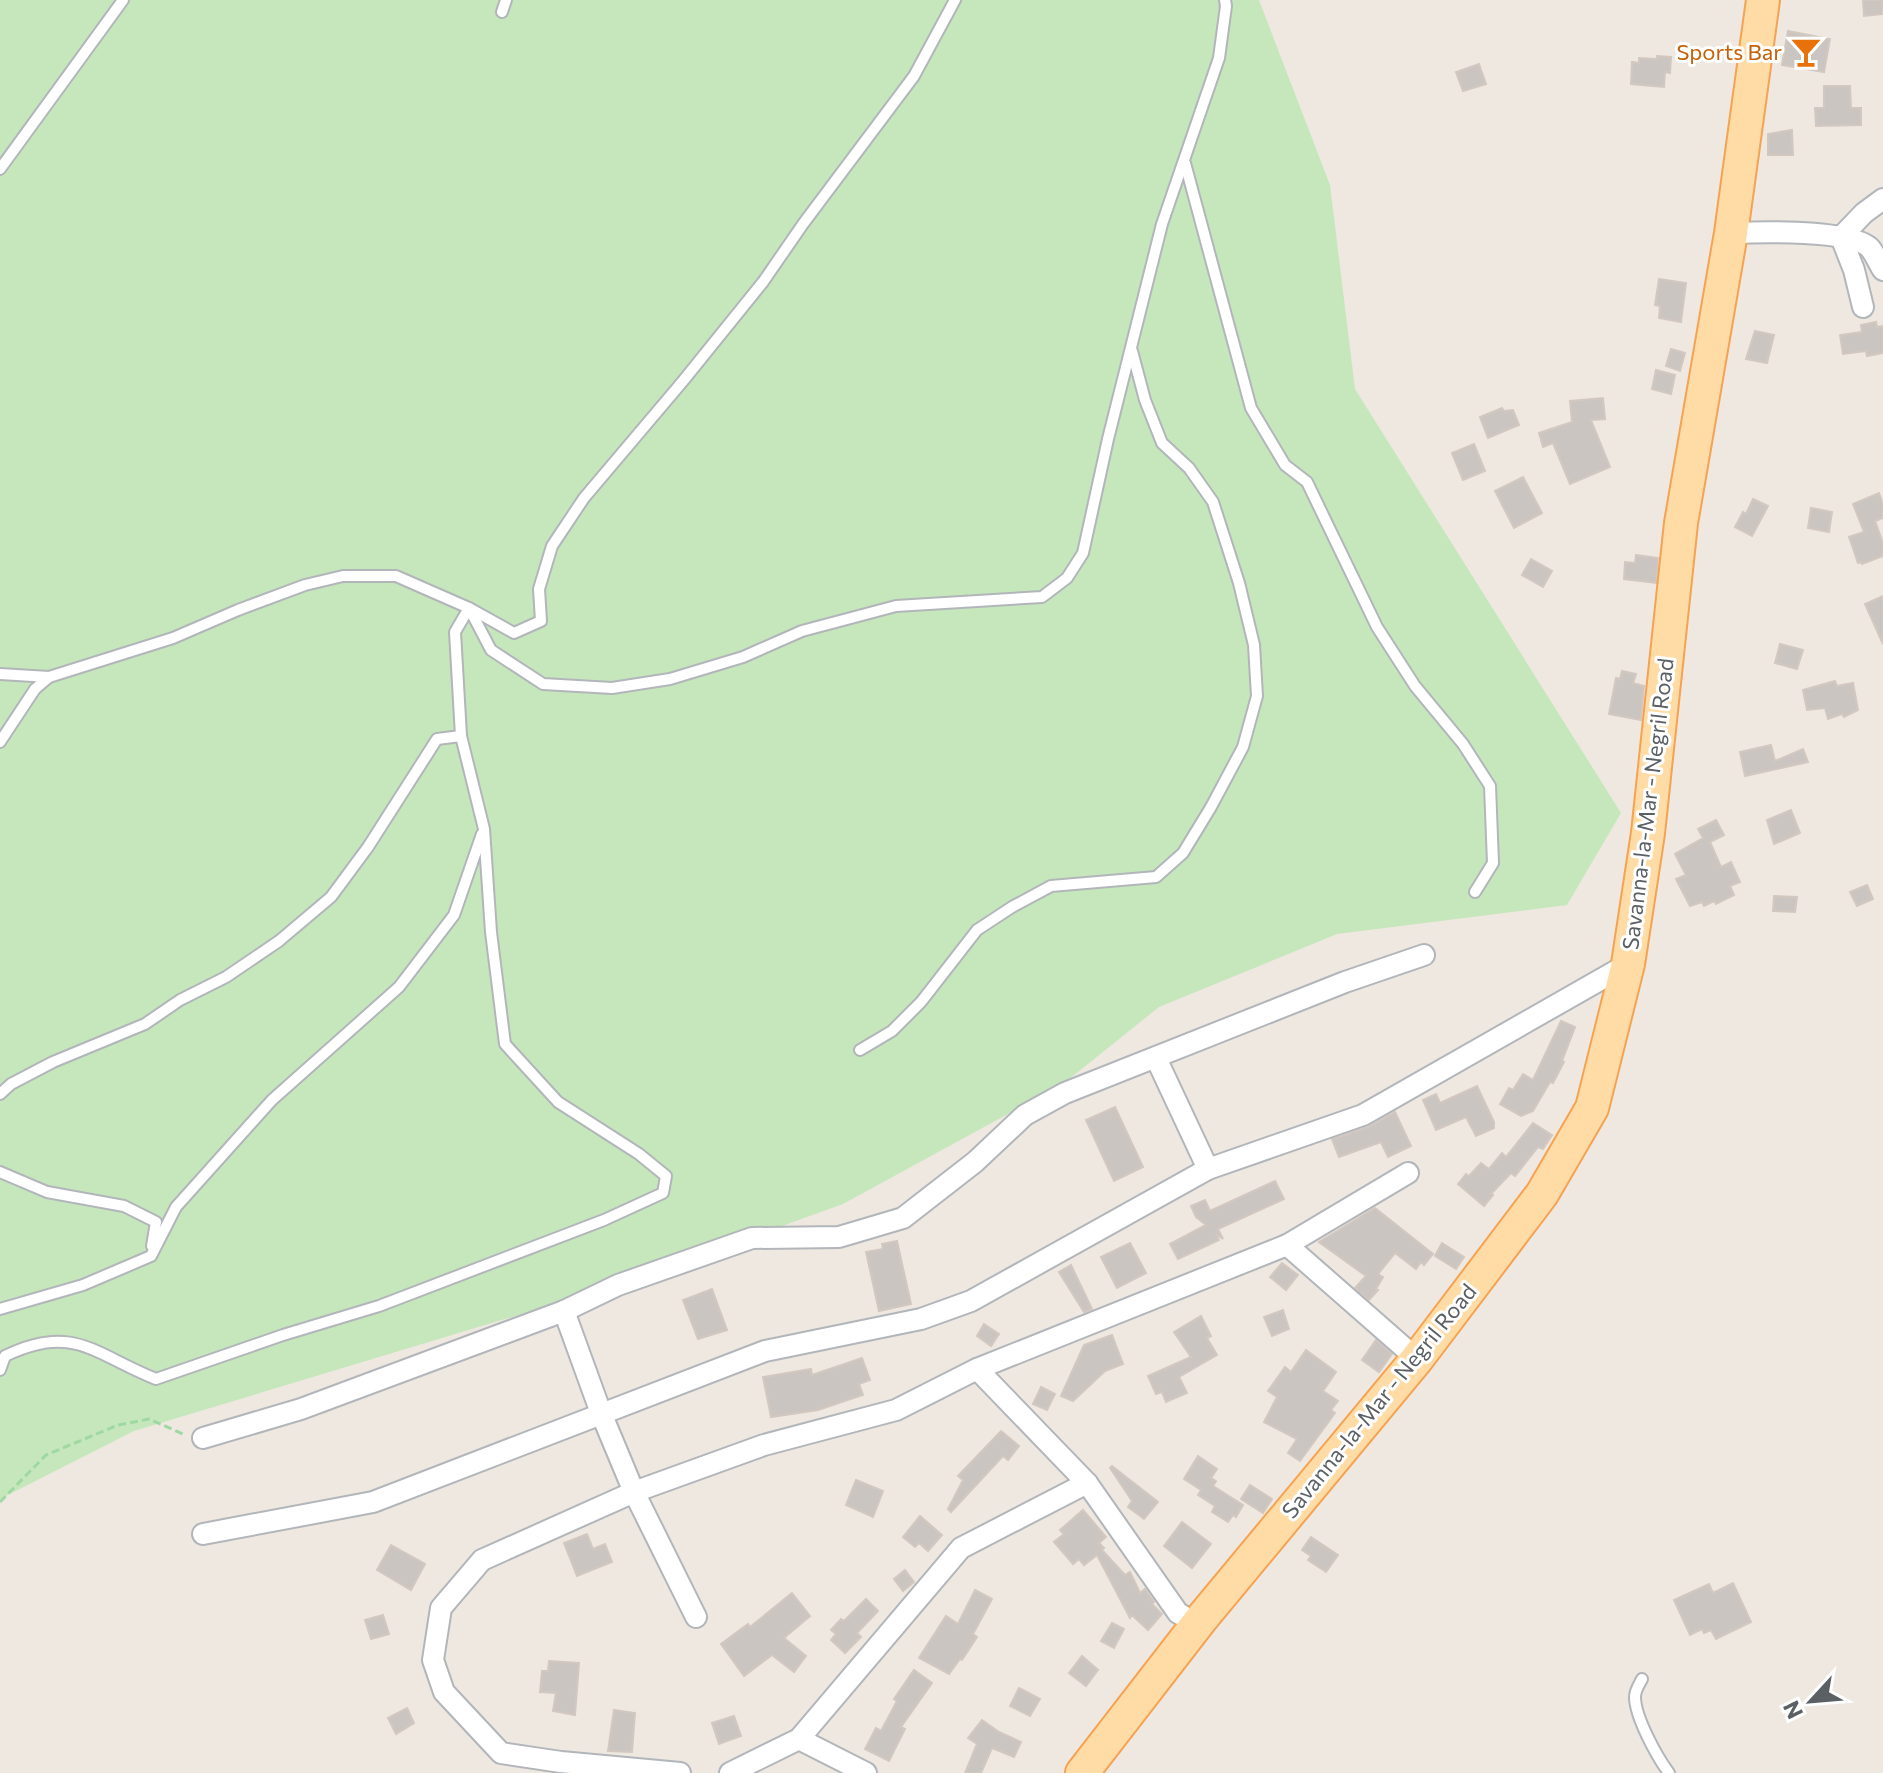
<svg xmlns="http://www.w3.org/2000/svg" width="1883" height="1773" viewBox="0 0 1883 1773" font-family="Commissioner,sans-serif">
<rect width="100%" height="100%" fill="#eee8e1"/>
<polygon fill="#c6e7bc" points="0,0 1259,0 1330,185 1355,389 1621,813 1567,905 1337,934 1159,1007 1063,1084 843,1204 618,1285 134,1431 0,1499"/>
<g fill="#cbc5c1" stroke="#d3c8c0" stroke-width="2">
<polygon points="1863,0 1883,0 1883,14 1864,16"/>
<polygon points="1788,31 1830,39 1824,72 1782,65"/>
<polygon points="1657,56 1671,57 1670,73 1665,72 1664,87 1631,84 1632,62 1639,63 1639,58 1657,59"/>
<polygon points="1479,64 1486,84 1463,91 1456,72"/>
<polygon points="1824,86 1850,86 1851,108 1861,108 1861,125 1816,126 1815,108 1824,108"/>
<polygon points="1792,130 1793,155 1768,155 1768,134"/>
<polygon points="1659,279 1686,283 1681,322 1659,318 1660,306 1655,305"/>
<polygon points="1876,322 1877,327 1883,326 1883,353 1867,356 1866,351 1843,354 1840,335 1862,332 1861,325"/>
<polygon points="1755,331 1774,335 1767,363 1746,359"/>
<polygon points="1671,349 1685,353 1680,371 1666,366"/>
<polygon points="1656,370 1675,375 1671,394 1652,389"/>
<polygon points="1603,398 1605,419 1591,420 1610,467 1570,484 1553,443 1543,447 1539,433 1572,422 1570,401"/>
<polygon points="1502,408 1504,411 1513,410 1519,425 1488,438 1480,417"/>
<polygon points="1474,444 1485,471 1463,480 1452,453"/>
<polygon points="1523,477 1542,513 1514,528 1495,491"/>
<polygon points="1879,493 1883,504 1883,518 1875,521 1883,543 1883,556 1862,564 1861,562 1858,563 1849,537 1864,532 1853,504"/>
<polygon points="1753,499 1768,506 1752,536 1735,527 1743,512 1746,514"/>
<polygon points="1811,508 1832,512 1829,532 1808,528"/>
<polygon points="1636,555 1658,558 1656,583 1624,579 1625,562 1635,563"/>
<polygon points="1531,559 1552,571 1543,587 1522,575"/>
<polygon points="1883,596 1883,644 1865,604"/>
<polygon points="1780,644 1803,650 1797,669 1775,663"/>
<polygon points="1622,671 1636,674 1633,683 1644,686 1641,720 1609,714 1616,678 1620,679"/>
<polygon points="1835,681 1837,686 1853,683 1858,710 1844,717 1842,714 1828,719 1825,708 1807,710 1803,690"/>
<polygon points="1771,745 1775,761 1803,749 1808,762 1745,776 1740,752"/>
<polygon points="1791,810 1800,833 1774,844 1767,820"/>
<polygon points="1716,820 1724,835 1710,842 1721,867 1731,862 1740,882 1730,886 1734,895 1716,904 1714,901 1704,906 1702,902 1690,906 1676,879 1686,875 1675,854 1703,838 1698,829"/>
<polygon points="1867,885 1873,899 1857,906 1850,892"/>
<polygon points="1774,896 1797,897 1795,912 1773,911"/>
<polygon points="1561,1021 1575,1027 1562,1061 1564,1062 1553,1083 1550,1082 1533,1111 1521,1116 1500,1104 1509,1088 1513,1090 1523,1074 1533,1080"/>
<polygon points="1477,1086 1494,1122 1494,1128 1476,1136 1466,1117 1436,1130 1423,1100 1436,1094 1440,1103"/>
<polygon points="1115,1107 1143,1167 1114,1181 1086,1120"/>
<polygon points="1395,1112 1411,1146 1388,1157 1381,1142 1339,1157 1332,1139 1368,1127"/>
<polygon points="1533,1123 1552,1135 1543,1149 1538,1147 1515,1176 1511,1173 1491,1194 1493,1195 1484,1206 1458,1184 1466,1174 1469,1176 1481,1163 1489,1169 1502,1153 1506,1157"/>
<polygon points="1275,1181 1284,1199 1218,1229 1223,1239 1216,1234 1219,1240 1178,1259 1170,1244 1206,1225 1196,1217 1191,1206 1205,1200 1210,1211"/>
<polygon points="1375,1208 1433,1254 1424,1265 1421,1262 1416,1269 1395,1253 1378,1274 1383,1277 1376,1289 1378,1290 1369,1300 1355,1288 1366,1276 1319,1242"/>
<polygon points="897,1241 911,1304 879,1311 866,1252 883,1249 882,1244"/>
<polygon points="1130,1243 1146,1273 1117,1288 1101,1257"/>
<polygon points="1442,1243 1464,1257 1456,1269 1435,1256"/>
<polygon points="1282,1263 1298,1275 1286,1290 1270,1277"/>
<polygon points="1071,1265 1092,1309 1084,1312 1059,1272"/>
<polygon points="712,1289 727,1330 698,1339 683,1300"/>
<polygon points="1283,1310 1289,1329 1272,1336 1264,1317"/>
<polygon points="1201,1316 1211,1336 1207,1338 1217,1355 1179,1377 1187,1393 1166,1402 1162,1392 1156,1394 1148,1376 1191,1357 1174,1332"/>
<polygon points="984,1324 999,1334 991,1346 977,1336"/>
<polygon points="1112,1335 1123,1364 1105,1371 1073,1401 1061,1396 1084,1345"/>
<polygon points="1376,1340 1392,1354 1379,1372 1362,1360"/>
<polygon points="1306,1350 1336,1372 1323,1391 1338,1401 1331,1410 1335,1413 1300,1461 1288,1453 1297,1439 1264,1422 1277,1397 1268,1391 1285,1367 1291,1372"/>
<polygon points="862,1358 870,1380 859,1384 863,1395 818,1410 771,1417 763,1377 811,1369 812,1375"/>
<polygon points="1041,1387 1055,1394 1047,1410 1033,1404"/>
<polygon points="1001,1431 1019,1446 1008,1460 1003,1456 951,1512 948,1509 963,1480 958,1476"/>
<polygon points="1198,1456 1217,1469 1211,1478 1216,1481 1213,1486 1243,1505 1236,1517 1233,1515 1228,1522 1212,1512 1215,1506 1198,1495 1201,1490 1184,1479"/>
<polygon points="1112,1466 1158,1502 1144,1519 1128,1507 1132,1501 1110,1468"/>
<polygon points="856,1480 883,1491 873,1517 846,1505"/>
<polygon points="1250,1485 1272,1499 1263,1513 1241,1499"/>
<polygon points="1083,1510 1106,1537 1099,1543 1104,1548 1102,1550 1125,1575 1130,1572 1140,1593 1145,1589 1154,1602 1152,1604 1162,1614 1148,1630 1132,1615 1130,1618 1097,1555 1084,1565 1079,1559 1073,1564 1054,1542 1064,1534 1060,1530"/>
<polygon points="920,1516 942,1535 928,1551 919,1543 915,1547 903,1537"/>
<polygon points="1182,1522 1211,1544 1192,1568 1164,1546"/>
<polygon points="587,1534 593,1549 605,1544 612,1562 577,1576 564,1543"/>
<polygon points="1311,1537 1338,1555 1326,1572 1308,1560 1311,1556 1302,1550"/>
<polygon points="391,1545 425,1564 411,1590 377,1570"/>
<polygon points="905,1570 914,1582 903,1591 894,1579"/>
<polygon points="1733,1583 1751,1622 1716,1639 1711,1630 1704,1633 1702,1629 1690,1635 1674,1600 1709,1584 1713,1593"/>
<polygon points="975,1590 992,1599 973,1634 977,1637 962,1660 960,1659 949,1674 919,1658 946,1616 958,1624"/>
<polygon points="792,1593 810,1616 784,1638 806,1656 794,1672 772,1655 744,1676 721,1644 748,1624 750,1627"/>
<polygon points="866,1599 878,1611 857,1633 861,1637 845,1653 831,1640 836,1634 831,1630 841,1619 844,1621"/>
<polygon points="383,1615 389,1634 371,1639 365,1620"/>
<polygon points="1112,1623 1124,1629 1114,1648 1101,1641"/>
<polygon points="1082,1656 1098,1670 1086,1686 1069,1673"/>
<polygon points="549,1661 579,1663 575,1715 553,1711 556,1693 540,1692 542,1671 548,1671"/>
<polygon points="914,1670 932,1683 901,1727 905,1729 889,1761 865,1749 876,1728 881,1731 897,1701 894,1699"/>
<polygon points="1019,1688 1040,1699 1030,1716 1010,1706"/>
<polygon points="407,1708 414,1723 396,1734 388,1718"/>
<polygon points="614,1710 635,1713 632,1752 608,1751"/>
<polygon points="734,1716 741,1736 719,1744 712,1723"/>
<polygon points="982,1720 999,1732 1021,1742 1014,1757 992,1748 981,1773 965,1773 977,1744 968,1738"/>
</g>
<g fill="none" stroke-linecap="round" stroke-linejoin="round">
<defs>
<g id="service">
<polyline points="502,12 506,0"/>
<polyline points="1185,163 1251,408 1285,465 1307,482 1377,627 1415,686 1463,744 1490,786 1493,863 1475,892"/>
<polyline points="0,169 123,0"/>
<polyline points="469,608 491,650 543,684 612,688 670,679 743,657 802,631 896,606 1042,597 1067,578 1083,553 1108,439 1162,224 1219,58 1226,6 1225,0"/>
<polyline points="471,609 514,633 541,621 539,589 552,546 584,498 683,381 763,282 803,224 914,76 955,0"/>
<polyline points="0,674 49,677"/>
<path d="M 0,742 L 35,689 L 49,677 L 173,638 L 238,610 L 305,585 L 343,576 L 396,576 L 469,608 L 455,632 L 461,736 L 484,829 L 491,932 L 505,1044 L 558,1102 L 639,1154 L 666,1176 L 663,1193 L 604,1220 L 379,1306 L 283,1335 L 156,1379 C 94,1354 73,1323 5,1356 L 0,1370"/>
<polyline points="860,1050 892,1031 921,1002 977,930 1012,907 1051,886 1156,877 1183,853 1211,807 1243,747 1257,696 1254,645 1239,583 1213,502 1189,468 1162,443 1145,400 1132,351"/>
<polyline points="0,1094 11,1084 53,1062 145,1024 180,1000 226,977 279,941 331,897 368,847 437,739 461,736"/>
<polyline points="0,1172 47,1192 124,1206 156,1222 152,1246"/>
<polyline points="0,1309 83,1285 151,1256 176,1207 272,1100 399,987 454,915 482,834"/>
<path d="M 1642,1679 C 1639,1685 1635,1690 1635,1697 C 1635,1717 1657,1757 1669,1773"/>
</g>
<g id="minor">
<path d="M 1731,233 C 1759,232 1851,229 1870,248 C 1875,254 1879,264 1883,270"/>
<polyline points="1841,237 1854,270 1863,307"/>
<polyline points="1841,237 1864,213 1883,199"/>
<polyline points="1156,1058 1208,1169"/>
<polyline points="1287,1245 1417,1359"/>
<polyline points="564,1311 601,1413 634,1492 696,1617"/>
<polyline points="203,1438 301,1409 564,1311 618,1285 752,1238 839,1237 903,1218 975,1162 1025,1115 1065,1093 1345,982 1424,955"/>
<polyline points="1087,1483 1178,1613 1187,1618 1202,1618"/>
<polyline points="203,1534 373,1502 765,1351 921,1319 971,1301 1208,1169 1363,1115 1628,964"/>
<polyline points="799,1739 961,1548 1087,1483 977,1369"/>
<polyline points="680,1773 561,1762 501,1753 444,1692 433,1660 441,1608 482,1560 634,1492 764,1445 896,1410 977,1369 1287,1245 1408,1173"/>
<polyline points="730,1773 799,1739 866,1773"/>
</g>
<polyline id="primary" points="1082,1773 1202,1618 1417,1359 1542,1194 1592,1108 1628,964 1648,833 1681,523 1731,233 1763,0"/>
</defs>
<use href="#service" stroke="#b2b6ba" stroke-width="14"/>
<use href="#minor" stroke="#b2b6ba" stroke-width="24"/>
<use href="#primary" stroke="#f7a251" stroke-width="36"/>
<polyline stroke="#9fd9a1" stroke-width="3" stroke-dasharray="8 4" stroke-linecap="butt" points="0,1502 46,1455 118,1425 149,1419 183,1434"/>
<use href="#service" stroke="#fff" stroke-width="10"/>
<use href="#minor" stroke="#fff" stroke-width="20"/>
<use href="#primary" stroke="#ffdca5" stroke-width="32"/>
</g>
<defs>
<symbol id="bar-bare" viewBox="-9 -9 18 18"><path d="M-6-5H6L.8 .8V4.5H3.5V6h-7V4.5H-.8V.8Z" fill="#e8710a" stroke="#fff" stroke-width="2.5" paint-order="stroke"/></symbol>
</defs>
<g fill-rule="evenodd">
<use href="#bar-bare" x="1784" y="30" width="44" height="44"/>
</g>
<g text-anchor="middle" stroke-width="6" stroke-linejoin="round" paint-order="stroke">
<g font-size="22" fill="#c56008" stroke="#fff" text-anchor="end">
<text x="1782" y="60">Sports Bar</text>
</g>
<g font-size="22" fill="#5a6063" stroke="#fff">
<text transform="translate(1648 804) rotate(-83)" y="8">Savanna-la-Mar - Negril Road</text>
<text transform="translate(1379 1401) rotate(-51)" y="8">Savanna-la-Mar - Negril Road</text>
</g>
</g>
<g transform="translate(1811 1701) rotate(244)" stroke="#ffffff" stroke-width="6" paint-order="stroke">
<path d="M0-6L14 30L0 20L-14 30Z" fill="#5a6063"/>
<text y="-12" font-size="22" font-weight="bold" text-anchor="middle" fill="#5a6063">N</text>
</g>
</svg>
